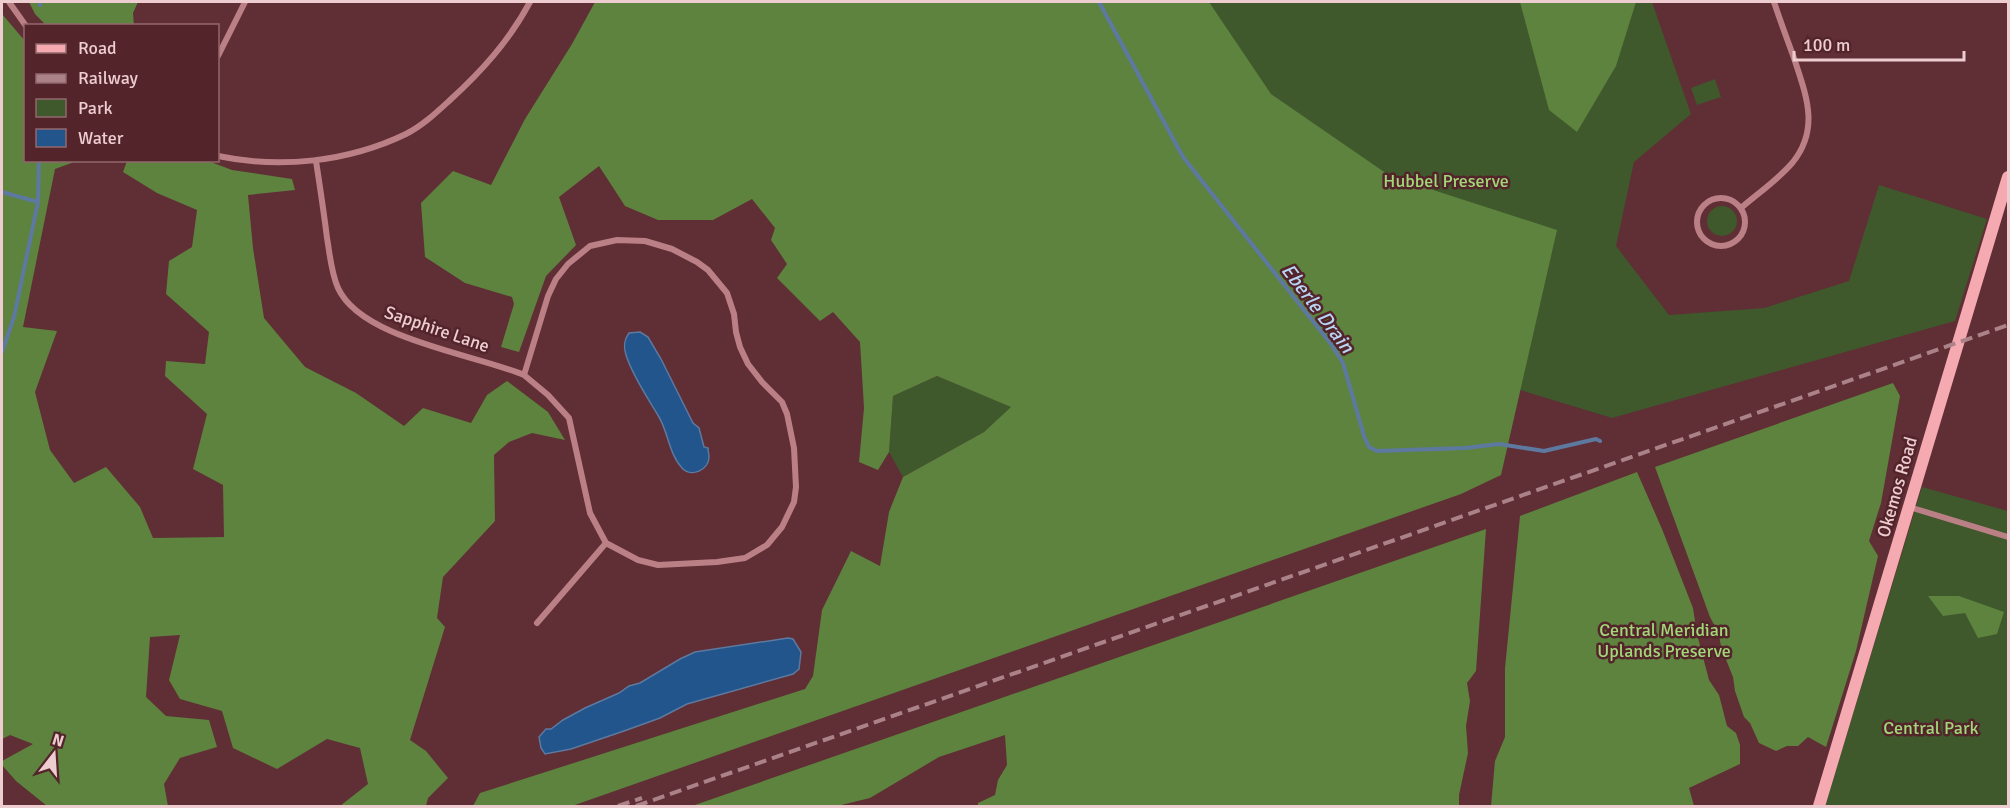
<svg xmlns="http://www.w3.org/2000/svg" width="2010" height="808" viewBox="0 0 2010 808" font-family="Signika,sans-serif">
<rect width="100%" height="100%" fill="#602e35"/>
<g fill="#3f582c">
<polygon points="625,2 1652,2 1691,114 1634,162 1616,246 1669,315 1764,308 1849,281 1879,185 1987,219 1955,321 1612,418 984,227"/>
<polygon points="1715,79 1721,97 1697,105 1691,88"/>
<circle cx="1722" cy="221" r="15"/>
<polygon points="937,376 1012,407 984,432 903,477 889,452 893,396"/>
<polygon points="1922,487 2008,511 2008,806 1825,806"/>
</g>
<g fill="#5d833e">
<polygon points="29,2 138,2 133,13 134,26 46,25 35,14"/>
<polygon points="595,2 1209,2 1271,94 1390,176 1557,230 1501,475 1461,494 572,806 473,806 480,793 805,689 813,676 822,610 851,551 880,566 889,512 903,477 984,432 1011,407 937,376 893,396 889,452 878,470 859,462 864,408 860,342 833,312 820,321 777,278 787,264 771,240 775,228 752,199 713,220 658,220 625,206 599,166 559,197 576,245 546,276 519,352 501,347 514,304 512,297 465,283 425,257 421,203 453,171 491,185 525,119 572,44"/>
<polygon points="1520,2 1636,2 1616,66 1577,132 1549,110"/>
<polygon points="2,14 25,41 26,160 77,161 55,169 23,327 57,331 35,392 50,450 74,483 106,467 140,507 153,538 224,537 223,485 193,469 207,414 165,376 166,361 205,364 209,332 166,294 169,261 192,247 197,210 157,193 123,172 127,161 208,161 232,170 292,179 295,190 248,195 253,248 264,318 305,367 356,393 404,426 423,408 471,423 487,395 507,381 548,412 565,440 532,433 509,442 494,455 495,521 443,577 437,618 445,627 410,740 426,751 448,778 428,798 426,806 340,806 368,784 360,748 327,739 277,769 233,748 222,711 180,699 169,680 180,635 150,637 146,697 166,716 209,720 217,747 180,758 164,784 168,806 47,806 16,781 2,765 2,761 33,744 10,735 2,739"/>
<polygon points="1893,383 1900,396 1881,503 1869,541 1878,556 1856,651 1826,747 1808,737 1798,746 1787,746 1776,751 1759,743 1750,723 1744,717 1735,691 1733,677 1721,647 1719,634 1710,617 1655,467"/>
<polygon points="1637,472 1662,529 1693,608 1697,634 1709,680 1719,695 1727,726 1736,733 1740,745 1740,764 1689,788 1694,806 1491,806 1495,761 1505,737 1505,668 1520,516"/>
<polygon points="1486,529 1476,671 1467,683 1470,701 1466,726 1468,753 1459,795 1459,806 978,806 978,803 995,795 998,780 1007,765 1005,735 939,757 870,798 837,806 692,806"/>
<polygon points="1928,596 1959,596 2004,612 1997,634 1978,638 1965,613 1943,616"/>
</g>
<g fill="#21558c" stroke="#5e79a0" stroke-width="1.5">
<path d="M 640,332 L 648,337 L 661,359 L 693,423 L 699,428 L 704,447 L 708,448 C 708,451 709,454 709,457 C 709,470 691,478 682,468 C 669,454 668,432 659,417 C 648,398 633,377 626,355 C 623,346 624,340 629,333 Z"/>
<polygon points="788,638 793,639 801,652 799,669 793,674 687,704 660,718 624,731 571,749 545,754 541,748 539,737 546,729 551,729 563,720 585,708 619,693 629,686 640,683 680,659 695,652"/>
</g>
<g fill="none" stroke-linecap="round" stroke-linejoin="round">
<g stroke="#5e79a0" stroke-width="4">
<polyline points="1099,2 1183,157 1331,344 1343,363 1364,436 1369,447 1377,451 1465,448 1499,444 1544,451 1596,439 1600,441"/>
<polyline points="40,5 41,2"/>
<polyline points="2,192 38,202"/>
<polyline points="2,352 14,317 38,202 39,160"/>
</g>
<g stroke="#bb8086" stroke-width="6">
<polyline points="9,2 26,26"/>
<polyline points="218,56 245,2"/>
<path d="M 218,156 C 280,169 348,162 406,134 C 422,126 436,113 449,101 C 482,71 509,41 530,2"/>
<path d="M 316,161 C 320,187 324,213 327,238 C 330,255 331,272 338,288 C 361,339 474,354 524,375 L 548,296 L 556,279 L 568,264 L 590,246 L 617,240 L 645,241 L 672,249 L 697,262 L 708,270 L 727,293 L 734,314 L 736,332 L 740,347 L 748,364 L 762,382 L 782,402 L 787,414 L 794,448 L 796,487 L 794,502 L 782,527 L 767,545 L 745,558 L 717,562 L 658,565 L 638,560 L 606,543 L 590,513 L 569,418 L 548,395 L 524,375"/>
<circle cx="1721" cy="222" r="24"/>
<path d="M 1741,208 C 1758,193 1778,180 1793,162 C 1820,128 1806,95 1794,58 C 1787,39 1780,20 1774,2"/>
<polyline points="1909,507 2008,537"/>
<polyline points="537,623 606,543"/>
</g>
<polyline stroke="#f5a9b0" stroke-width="12" points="1819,806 2008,177"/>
<g stroke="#aa8287" stroke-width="4" stroke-dasharray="12 6" stroke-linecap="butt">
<polyline points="618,806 642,798"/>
<polyline points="636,806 2008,325"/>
</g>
</g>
<g text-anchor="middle" stroke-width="5" stroke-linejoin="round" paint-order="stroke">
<g font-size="18" fill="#a1d778" stroke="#54242b">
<text x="1446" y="187">Hubbel Preserve</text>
<text x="1664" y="636">Central Meridian<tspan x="1664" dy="21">Uplands Preserve</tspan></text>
<text x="1931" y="734">Central Park</text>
</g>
<g font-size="18" fill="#edcdd0" stroke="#54242b">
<text transform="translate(437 329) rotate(19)" y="6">Sapphire Lane</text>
<text transform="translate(1897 487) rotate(-74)" y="6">Okemos Road</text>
</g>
<g font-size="20" font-style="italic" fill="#b9d5f5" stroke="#54242b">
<text transform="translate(1318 308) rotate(53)" y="7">Eberle Drain</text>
</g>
</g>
<rect width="2010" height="808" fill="none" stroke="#edcdd0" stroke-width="6"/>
<rect x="24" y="24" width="195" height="138" fill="#54242b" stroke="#91686d" stroke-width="1.5"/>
<rect x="36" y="44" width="30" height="9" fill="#f5a9b0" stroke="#91686d" stroke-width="1.5"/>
<text x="78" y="54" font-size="18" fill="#edcdd0">Road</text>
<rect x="36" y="74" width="30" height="9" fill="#aa8287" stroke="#91686d" stroke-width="1.5"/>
<text x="78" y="84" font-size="18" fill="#edcdd0">Railway</text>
<rect x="36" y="99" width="30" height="18" fill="#3f582c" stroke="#91686d" stroke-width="1.5"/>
<text x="78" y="114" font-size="18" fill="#edcdd0">Park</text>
<rect x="36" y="129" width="30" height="18" fill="#21558c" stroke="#91686d" stroke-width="1.5"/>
<text x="78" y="144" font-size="18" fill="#edcdd0">Water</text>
<g transform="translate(54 754) rotate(17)" stroke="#54242b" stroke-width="4.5" paint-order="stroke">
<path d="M0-4.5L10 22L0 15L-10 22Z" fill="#edcdd0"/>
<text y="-9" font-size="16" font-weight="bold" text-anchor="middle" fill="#edcdd0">N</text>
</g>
<path d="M1794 51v9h170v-9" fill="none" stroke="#edcdd0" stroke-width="3"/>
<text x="1803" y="51" font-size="18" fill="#edcdd0" stroke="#54242b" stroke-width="4.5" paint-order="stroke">100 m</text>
</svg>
